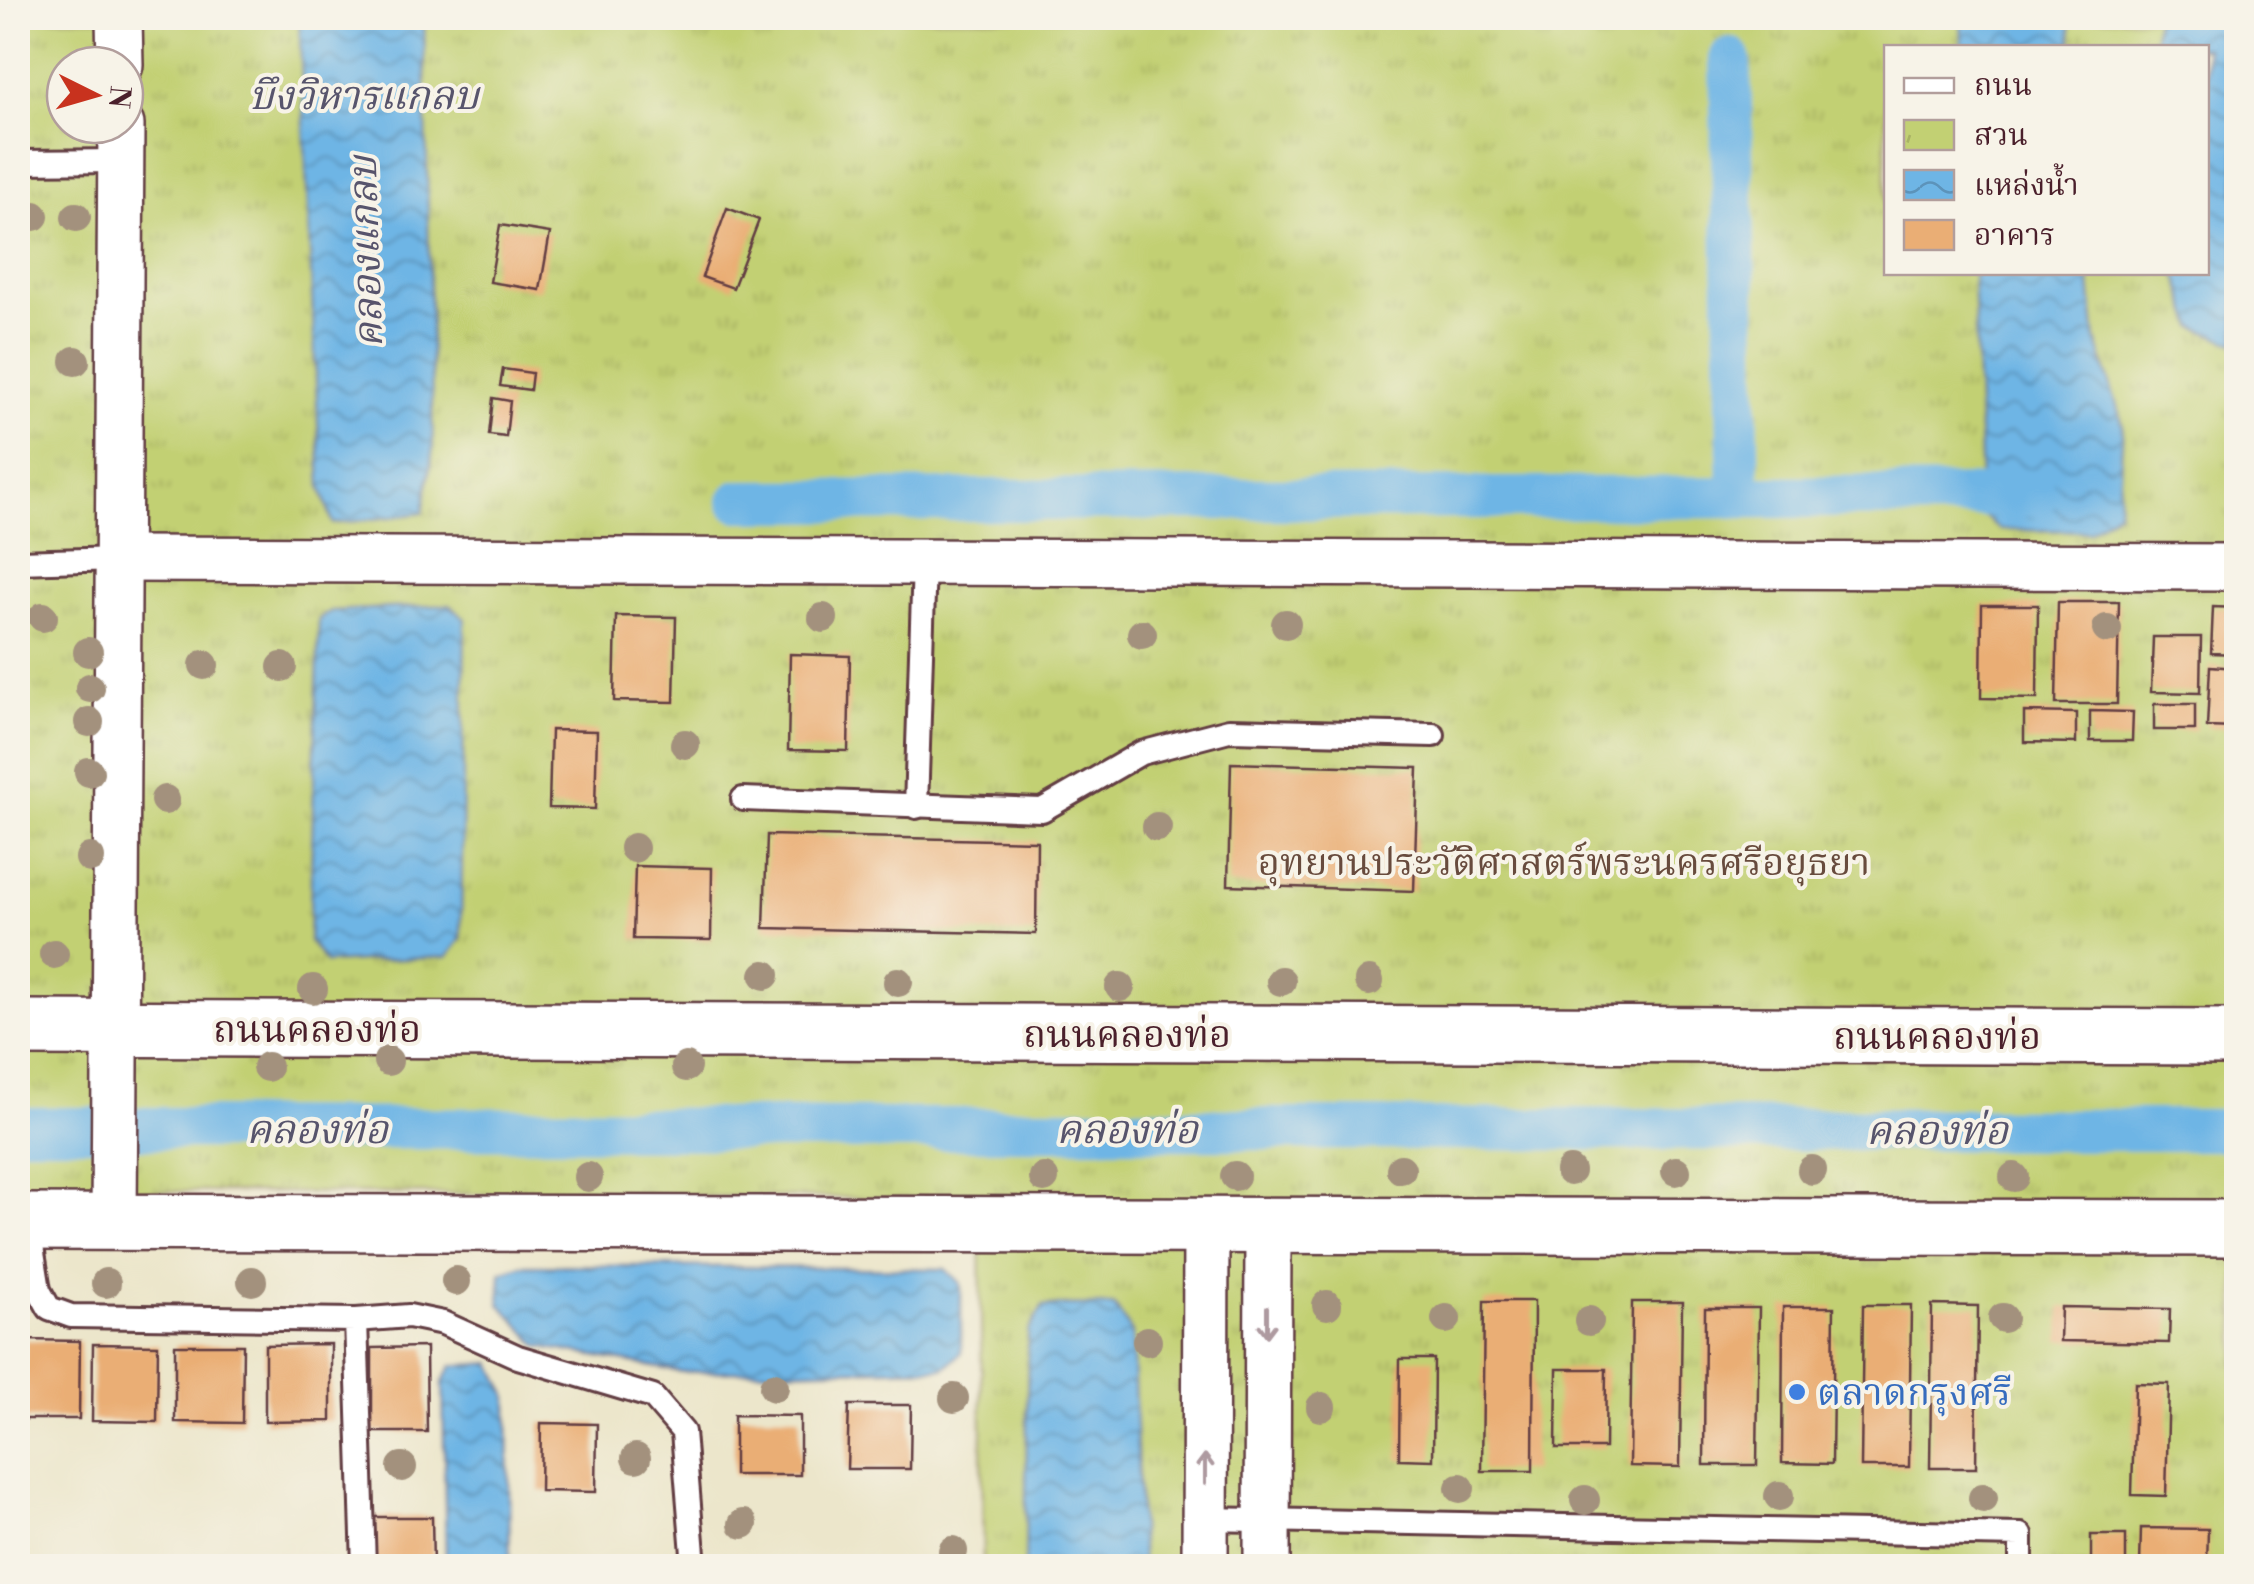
<svg xmlns="http://www.w3.org/2000/svg" width="2254" height="1584" viewBox="0 0 2254 1584" font-family="'Libre Bodoni','Noto Serif Thai',serif">
<defs>
<pattern id="park-tufts" width="24" height="20" patternUnits="userSpaceOnUse" patternTransform="scale(2.5)"><rect width="24" height="20" fill="#c2d073"/><path d="M3 7l-1-3M5 7V3M7 7l1-3M15 17l-1-3M17 17v-4M19 17l1-3" fill="none" stroke="#a8b264"/></pattern>
<pattern id="water-waves" width="16" height="10" patternUnits="userSpaceOnUse" patternTransform="scale(2.5)"><rect width="16" height="10" fill="#6eb5e5"/><path d="M0 5q4-4 8 0t8 0" fill="none" stroke="#5c93ba"/></pattern>
</defs>
<rect width="100%" height="100%" fill="#f7f3e8"/>
<filter id="ink" filterUnits="userSpaceOnUse"><feTurbulence type="fractalNoise" baseFrequency=".01" numOctaves="2"/><feDisplacementMap in="SourceGraphic" scale="20" xChannelSelector="R" yChannelSelector="G"/><feConvolveMatrix kernelMatrix="1 2 1 2 8 2 1 2 1" color-interpolation-filters="sRGB"/></filter>
<filter id="wash" filterUnits="userSpaceOnUse"><feTurbulence type="fractalNoise" baseFrequency=".0048" numOctaves="4" result="noise"/><feDisplacementMap in="SourceGraphic" scale="40" xChannelSelector="R" yChannelSelector="G"/><feGaussianBlur stdDeviation="2.25" result="paint"/><feColorMatrix in="noise" values="0 0 0 0 0 0 0 0 0 0 0 0 0 0 0 0 0 1.4 0 .05"/><feComposite in="paint" operator="in"/></filter>
<g filter="url(#wash)">
<rect width="100%" height="100%" fill="#ece6cb"/>
<path fill="url(#park-tufts)" stroke="#86784f" stroke-width="2.5" fill-rule="evenodd" d="M 18,18 L 2236,18 L 2236,1566 L 983,1566 L 980,1199 L 18,1190 ZM 1886,48 L 2206,48 L 2206,272 L 1886,272 ZM 65,65 L 125,65 L 125,125 L 65,125 Z"/>
<g fill="url(#water-waves)" stroke="#5c6a88" stroke-width="2.5">
<polygon points="299,18 424,18 433,449 423,513 333,524 321,488"/>
<polygon points="1961,18 2070,18 2072,47 1962,47"/>
<polygon points="2156,18 2236,18 2236,344 2194,327 2176,273 2206,272 2206,48 2153,47"/>
<polygon points="1973,273 2089,273 2096,339 2123,425 2118,511 2089,531 2000,530 1982,514"/>
<polygon points="450,605 465,619 461,939 447,957 326,963 309,941 319,619 331,611"/>
<polygon points="523,1265 945,1269 961,1284 961,1353 944,1368 682,1372 539,1346 500,1304 501,1272"/>
<polygon points="1114,1305 1132,1332 1142,1566 1025,1566 1028,1332 1043,1306"/>
<polygon points="492,1363 508,1397 510,1566 446,1566 443,1382 452,1366"/>
</g>
<g fill="none" stroke-linecap="round" stroke-linejoin="round">
<g stroke="#6eb5e5" stroke-width="42">
<polyline points="1730,58 1739,497"/>
<polyline points="739,501 2037,496"/>
<polyline points="18,1128 2236,1130"/>
</g>
</g>
<g id="blocks">
<g fill="#eaae75">
<polygon points="727,208 759,220 733,288 702,277"/>
<polygon points="500,225 550,233 540,290 490,282"/>
<polygon points="503,369 532,373 530,390 500,386"/>
<polygon points="493,398 510,401 506,437 489,435"/>
<polygon points="2058,602 2119,602 2117,704 2056,704"/>
<polygon points="1982,605 2038,605 2037,699 1981,698"/>
<polygon points="2213,607 2236,608 2236,654 2211,653"/>
<polygon points="616,616 676,617 674,702 614,701"/>
<polygon points="2153,637 2201,637 2200,693 2151,692"/>
<polygon points="790,654 850,656 848,751 788,750"/>
<polygon points="2210,666 2236,668 2236,728 2207,727"/>
<rect x="2154" y="704" width="41" height="26"/>
<polygon points="2090,711 2133,712 2132,741 2090,741"/>
<polygon points="2024,712 2076,713 2076,743 2024,742"/>
<polygon points="551,730 597,731 595,809 549,808"/>
<polygon points="1231,763 1418,768 1414,891 1228,885"/>
<polygon points="767,835 1037,841 1036,934 764,928"/>
<polygon points="635,866 712,868 711,940 633,939"/>
<polygon points="1484,1301 1534,1301 1533,1471 1482,1471"/>
<polygon points="1632,1302 1682,1302 1680,1467 1630,1466"/>
<polygon points="1863,1305 1911,1305 1909,1467 1861,1467"/>
<polygon points="1932,1305 1978,1306 1976,1468 1930,1468"/>
<polygon points="1783,1307 1834,1307 1832,1464 1782,1463"/>
<polygon points="2061,1307 2170,1309 2169,1343 2060,1341"/>
<polygon points="1705,1308 1759,1308 1757,1465 1704,1465"/>
<polygon points="25,1340 80,1341 79,1419 23,1419"/>
<polygon points="93,1344 158,1345 157,1422 92,1421"/>
<polygon points="331,1344 331,1421 265,1422 265,1345"/>
<polygon points="175,1345 243,1345 242,1423 175,1422"/>
<polygon points="426,1347 427,1432 372,1432 372,1348"/>
<polygon points="1400,1359 1434,1359 1433,1460 1399,1459"/>
<polygon points="1557,1369 1606,1369 1605,1448 1556,1448"/>
<polygon points="2135,1383 2169,1384 2166,1496 2132,1495"/>
<polygon points="849,1405 911,1405 910,1469 847,1469"/>
<polygon points="734,1415 800,1416 800,1475 734,1475"/>
<polygon points="541,1423 597,1424 596,1492 540,1491"/>
<polygon points="374,1517 432,1517 433,1566 375,1566"/>
<polygon points="2141,1528 2208,1529 2207,1566 2140,1566"/>
<rect x="2091" y="1535" width="35" height="31"/>
</g>
</g>
</g>
<g filter="url(#ink)">
<use href="#blocks" fill-opacity="0" stroke="#623d43" stroke-width="2.5"/>
<g fill="none" stroke-linecap="round" stroke-linejoin="round">
<defs>
<g id="service">
<polyline points="18,162 121,161"/>
<polyline points="18,562 118,559"/>
<polyline points="743,799 1042,810 1141,753 1229,730 1433,735"/>
<polyline points="916,807 924,563"/>
<polyline points="28,1222 39,1290 49,1308 71,1316 356,1320 364,1566"/>
<polyline points="356,1320 409,1316 443,1323 518,1357 653,1397 683,1432 694,1566"/>
<polyline points="1205,1519 2021,1535 2021,1566"/>
</g>
<g id="minor">
<polyline points="119,18 120,65"/>
<polyline points="118,559 2236,567"/>
<polyline points="114,1222 121,125"/>
<polyline points="1205,1566 1206,1224"/>
<polyline points="1267,1566 1268,1225"/>
</g>
<g id="tertiary">
<polyline points="18,1028 2236,1037"/>
<polyline points="18,1222 2236,1228"/>
</g>
</defs>
<use href="#service" stroke="#623d43" stroke-width="28"/>
<use href="#minor" stroke="#623d43" stroke-width="50"/>
<use href="#tertiary" stroke="#623d43" stroke-width="60"/>
<use href="#service" stroke="#fff" stroke-width="22"/>
<use href="#minor" stroke="#fff" stroke-width="45"/>
<use href="#tertiary" stroke="#fff" stroke-width="55"/>
</g>
<g fill="#a3917d">
<circle cx="34" cy="216" r="15"/>
<circle cx="76" cy="217" r="15"/>
<circle cx="75" cy="361" r="15"/>
<circle cx="43" cy="617" r="15"/>
<circle cx="823" cy="618" r="15"/>
<circle cx="1286" cy="624" r="15"/>
<circle cx="2107" cy="629" r="15"/>
<circle cx="1142" cy="634" r="15"/>
<circle cx="88" cy="652" r="15"/>
<circle cx="204" cy="665" r="15"/>
<circle cx="282" cy="667" r="15"/>
<circle cx="90" cy="688" r="15"/>
<circle cx="89" cy="722" r="15"/>
<circle cx="685" cy="744" r="15"/>
<circle cx="89" cy="772" r="15"/>
<circle cx="165" cy="800" r="15"/>
<circle cx="1157" cy="827" r="15"/>
<circle cx="634" cy="848" r="15"/>
<circle cx="90" cy="858" r="15"/>
<circle cx="54" cy="954" r="15"/>
<circle cx="765" cy="975" r="15"/>
<circle cx="1281" cy="981" r="15"/>
<circle cx="1369" cy="981" r="15"/>
<circle cx="898" cy="982" r="15"/>
<circle cx="1120" cy="987" r="15"/>
<circle cx="313" cy="989" r="15"/>
<circle cx="388" cy="1061" r="15"/>
<circle cx="267" cy="1067" r="15"/>
<circle cx="686" cy="1067" r="15"/>
<circle cx="1401" cy="1169" r="15"/>
<circle cx="1812" cy="1170" r="15"/>
<circle cx="1570" cy="1171" r="15"/>
<circle cx="1676" cy="1171" r="15"/>
<circle cx="1235" cy="1176" r="15"/>
<circle cx="588" cy="1177" r="15"/>
<circle cx="2014" cy="1177" r="15"/>
<circle cx="1044" cy="1178" r="15"/>
<circle cx="252" cy="1281" r="15"/>
<circle cx="456" cy="1281" r="15"/>
<circle cx="106" cy="1283" r="15"/>
<circle cx="1327" cy="1305" r="15"/>
<circle cx="2003" cy="1318" r="15"/>
<circle cx="1446" cy="1319" r="15"/>
<circle cx="1589" cy="1321" r="15"/>
<circle cx="1147" cy="1341" r="15"/>
<circle cx="774" cy="1387" r="15"/>
<circle cx="954" cy="1398" r="15"/>
<circle cx="1321" cy="1407" r="15"/>
<circle cx="636" cy="1458" r="15"/>
<circle cx="402" cy="1467" r="15"/>
<circle cx="1460" cy="1488" r="15"/>
<circle cx="1779" cy="1496" r="15"/>
<circle cx="1983" cy="1498" r="15"/>
<circle cx="1585" cy="1500" r="15"/>
<circle cx="743" cy="1524" r="15"/>
<circle cx="953" cy="1551" r="15"/>
</g>
<defs><path id="oneway-shaft" d="M-6 0H5M1.5-3L5.5 0L1.5 3" fill="none" stroke-width="1.6" stroke-linecap="round" stroke-linejoin="round" transform="scale(2.5)"/></defs>
<g stroke="#ae9aa0">
<use href="#oneway-shaft" transform="translate(1267 1322) rotate(90)"/>
<use href="#oneway-shaft" transform="translate(1205 1469) rotate(-90)"/>
</g>
</g>
<circle fill="#3f7fe0" stroke="#f7f3e8" stroke-width="4" cx="1797" cy="1392" r="10"/>
<g text-anchor="middle" stroke-width="8" stroke-linejoin="round" paint-order="stroke">
<g font-size="38" fill="#684b3d" stroke="#f7f3e8">
<text x="1564" y="875">อุทยานประวัติศาสตร์พระนครศรีอยุธยา</text>
</g>
<g font-size="38" fill="#4a1f2b" stroke="#f7f3e8">
<text x="317" y="1042">ถนนคลองท่อ</text>
<text x="1127" y="1047">ถนนคลองท่อ</text>
<text x="1937" y="1049">ถนนคลองท่อ</text>
</g>
<g font-size="38" fill="#366cbe" stroke="#f7f3e8" text-anchor="start">
<text x="1817" y="1405">ตลาดกรุงศรี</text>
</g>
<g font-size="40" font-style="italic" fill="#57546c" stroke="#f7f3e8">
<text x="364" y="109">บึงวิหารแกลบ</text>
<text transform="translate(365 252) rotate(-92)" y="14">คลองแกลบ</text>
<text x="317" y="1143">คลองท่อ</text>
<text x="1127" y="1143">คลองท่อ</text>
<text x="1937" y="1144">คลองท่อ</text>
</g>
</g>
<rect width="2254" height="1584" fill="none" stroke="#f7f3e8" stroke-width="60"/>
<rect x="1884" y="45" width="325" height="230" fill="#f7f3e8" stroke="#b29e9c" stroke-width="2.5"/>
<rect x="1904" y="78" width="50" height="15" fill="#ffffff" stroke="#b29e9c" stroke-width="2.5"/>
<text x="1974" y="95" font-size="30" fill="#4a1f2b">ถนน</text>
<rect x="1904" y="120" width="50" height="30" fill="url(#park-tufts)" stroke="#b29e9c" stroke-width="2.5"/>
<text x="1974" y="145" font-size="30" fill="#4a1f2b">สวน</text>
<rect x="1904" y="170" width="50" height="30" fill="url(#water-waves)" stroke="#b29e9c" stroke-width="2.5"/>
<text x="1974" y="195" font-size="30" fill="#4a1f2b">แหล่งน้ำ</text>
<rect x="1904" y="220" width="50" height="30" fill="#eaae75" stroke="#b29e9c" stroke-width="2.5"/>
<text x="1974" y="245" font-size="30" fill="#4a1f2b">อาคาร</text>
<g transform="translate(95 95) rotate(95)"><circle r="48" fill="#f7f3e8" stroke="#b29e9c" stroke-width="2.5"/>
<path d="M0-8L18 38L0 25L-18 38Z" fill="#c8321e"/>
<text y="-15" font-size="28" font-weight="bold" text-anchor="middle" fill="#4a1f2b">N</text>
</g>
</svg>
